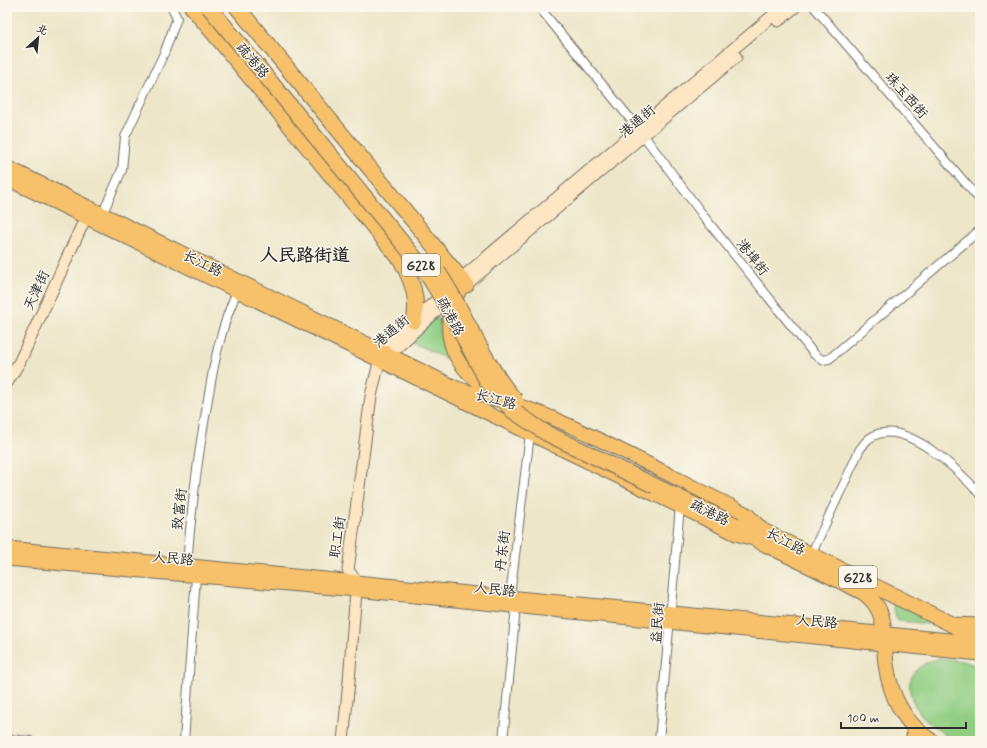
<svg xmlns="http://www.w3.org/2000/svg" width="987" height="748" viewBox="0 0 987 748" font-family="Mynerve,'LXGW WenKai TC',sans-serif">
<rect width="100%" height="100%" fill="#fbf7ec"/>
<filter id="ink" filterUnits="userSpaceOnUse"><feTurbulence type="fractalNoise" baseFrequency=".025" numOctaves="2"/><feDisplacementMap in="SourceGraphic" scale="8" xChannelSelector="R" yChannelSelector="G"/><feConvolveMatrix kernelMatrix="1 2 1 2 8 2 1 2 1" color-interpolation-filters="sRGB"/></filter>
<filter id="wash" filterUnits="userSpaceOnUse"><feTurbulence type="fractalNoise" baseFrequency=".012" numOctaves="4" result="noise"/><feDisplacementMap in="SourceGraphic" scale="16" xChannelSelector="R" yChannelSelector="G"/><feGaussianBlur stdDeviation="0.9" result="paint"/><feColorMatrix in="noise" values="0 0 0 0 0 0 0 0 0 0 0 0 0 0 0 0 0 1.4 0 .05"/><feComposite in="paint" operator="in"/></filter>
<g filter="url(#wash)">
<rect width="100%" height="100%" fill="#ede6c9"/>
<g fill="#91ce83" stroke="#5e7c57">
<polygon points="435,319 440,319 440,333 443,344 455,363 409,341"/>
<polygon points="892,600 940,625 897,621"/>
<path d="M 940,658 L 964,661 L 980,667 L 980,741 C 973,741 962,743 955,741 C 950,739 944,734 940,731 C 908,710 892,670 940,658 Z"/>
</g>
</g>
<g filter="url(#ink)">
<g fill="none" stroke-linecap="round" stroke-linejoin="round">
<defs>
<g id="street">
<polyline points="539,7 641,132 705,218 814,354 822,360 829,359 980,230"/>
<polyline points="814,7 980,200"/>
<polyline points="101,217 122,170 125,137 165,51 177,18 171,7"/>
<path d="M 811,555 L 860,449 C 863,446 866,440 870,438 C 903,415 960,472 980,494"/>
<polyline points="7,739 30,741"/>
<path d="M 184,741 L 196,577 L 187,565 C 191,513 197,462 206,411 C 213,368 220,327 239,287"/>
<polyline points="503,741 516,607 510,596 530,434"/>
<polyline points="659,741 680,506"/>
</g>
<g id="secondary">
<polyline points="778,21 795,7"/>
<polyline points="383,358 390,354 449,299 736,57"/>
<polyline points="7,383 20,361 89,210"/>
<polyline points="343,741 349,681 356,590 356,581 348,570 371,396 382,350 444,293 783,7"/>
</g>
<g id="primary">
<path d="M 7,167 L 457,388 C 488,399 520,403 550,417 C 617,446 682,482 747,514 L 760,527"/>
<polyline points="7,179 736,534 754,539"/>
<path d="M 460,290 C 435,334 454,370 495,393"/>
<polyline points="7,548 980,643"/>
<polyline points="7,559 356,590 980,654"/>
<polyline points="951,624 980,625"/>
<polyline points="912,741 915,728"/>
</g>
<g id="highway">
<path d="M 192,7 L 401,260 C 412,281 419,298 414,321"/>
<polyline points="237,7 466,285"/>
<path d="M 655,486 L 740,527 L 759,541 L 863,592 C 890,612 882,634 886,664 C 890,695 904,724 931,741"/>
<polyline points="745,522 951,624 980,640"/>
</g>
</defs>
<use href="#street" stroke="#6f6c62" stroke-width="10"/>
<use href="#secondary" stroke="#6f6c62" stroke-width="13"/>
<use href="#primary" stroke="#6f6c62" stroke-width="15"/>
<use href="#highway" stroke="#6f6c62" stroke-width="17"/>
<use href="#street" stroke="#fff" stroke-width="8"/>
<use href="#secondary" stroke="#fce6c4" stroke-width="11"/>
<use href="#primary" stroke="#f7c06b" stroke-width="13"/>
<use href="#highway" stroke="#f7c06b" stroke-width="15"/>
<defs>
<g id="highway-bridge">
<polyline points="209,7 424,269 450,311 487,381 513,411 546,433 655,486"/>
<path d="M 438,272 C 466,313 483,364 516,401"/>
</g>
</defs>
<use href="#highway-bridge" stroke="#6f6c62" stroke-width="17" stroke-linecap="butt"/>
<use href="#highway-bridge" stroke="#f7c06b" stroke-width="15"/>
</g>
</g>
<g text-anchor="middle" stroke-width="3" stroke-linejoin="round" paint-order="stroke">
<g fill="#fbf7ec" stroke="#696865" stroke-width="1">
<rect x="402" y="254" width="38" height="22" rx="3"/>
<rect x="839" y="566" width="38" height="22" rx="3"/>
</g>
<g font-size="13" font-weight="bold" fill="#2b2b2b">
<text x="421" y="270">G228</text>
<text x="858" y="582">G228</text>
</g>
<g font-size="14" fill="#2b2b2b" stroke="#fbf7ec">
<text transform="translate(253 60) rotate(50)" y="5">疏港路</text>
<text transform="translate(907 95) rotate(49)" y="5">珠玉西街</text>
<text transform="translate(637 121) rotate(-40)" y="5">港通街</text>
<text transform="translate(753 257) rotate(51)" y="5">港埠街</text>
<text transform="translate(203 263) rotate(26)" y="5">长江路</text>
<text transform="translate(36 290) rotate(-65)" y="5">天津街</text>
<text transform="translate(451 316) rotate(62)" y="5">疏港路</text>
<text transform="translate(391 331) rotate(-40)" y="5">港通街</text>
<text transform="translate(496 399) rotate(15)" y="5">长江路</text>
<text transform="translate(179 509) rotate(-84)" y="5">致富街</text>
<text transform="translate(710 512) rotate(26)" y="5">疏港路</text>
<text transform="translate(337 537) rotate(-82)" y="5">职工街</text>
<text transform="translate(786 541) rotate(28)" y="5">长江路</text>
<text transform="translate(502 551) rotate(-83)" y="5">丹东街</text>
<text transform="translate(173 558) rotate(5)" y="5">人民路</text>
<text transform="translate(495 589) rotate(6)" y="5">人民路</text>
<text transform="translate(817 621) rotate(5)" y="5">人民路</text>
<text transform="translate(657 623) rotate(-85)" y="5">益民街</text>
</g>
<g font-size="18" font-weight="bold" fill="#2b2b2b" stroke="#fbf7ec">
<text x="305" y="261">人民路街道</text>
</g>
</g>
<rect width="987" height="748" fill="none" stroke="#fbf7ec" stroke-width="24"/>
<g transform="translate(38 38) rotate(27)" stroke="#fbf7ec" stroke-width="3" paint-order="stroke">
<path d="M0-3L7 15L0 10L-7 15Z" fill="#2b2b2b"/>
<text y="-6" font-size="11" font-weight="bold" text-anchor="middle" fill="#2b2b2b">北</text>
</g>
<path d="M841 722v6h125v-6" fill="none" stroke="#2b2b2b" stroke-width="2"/>
<text x="847" y="722" font-size="12" fill="#2b2b2b" stroke="#fbf7ec" stroke-width="3" paint-order="stroke">100 m</text>
</svg>
